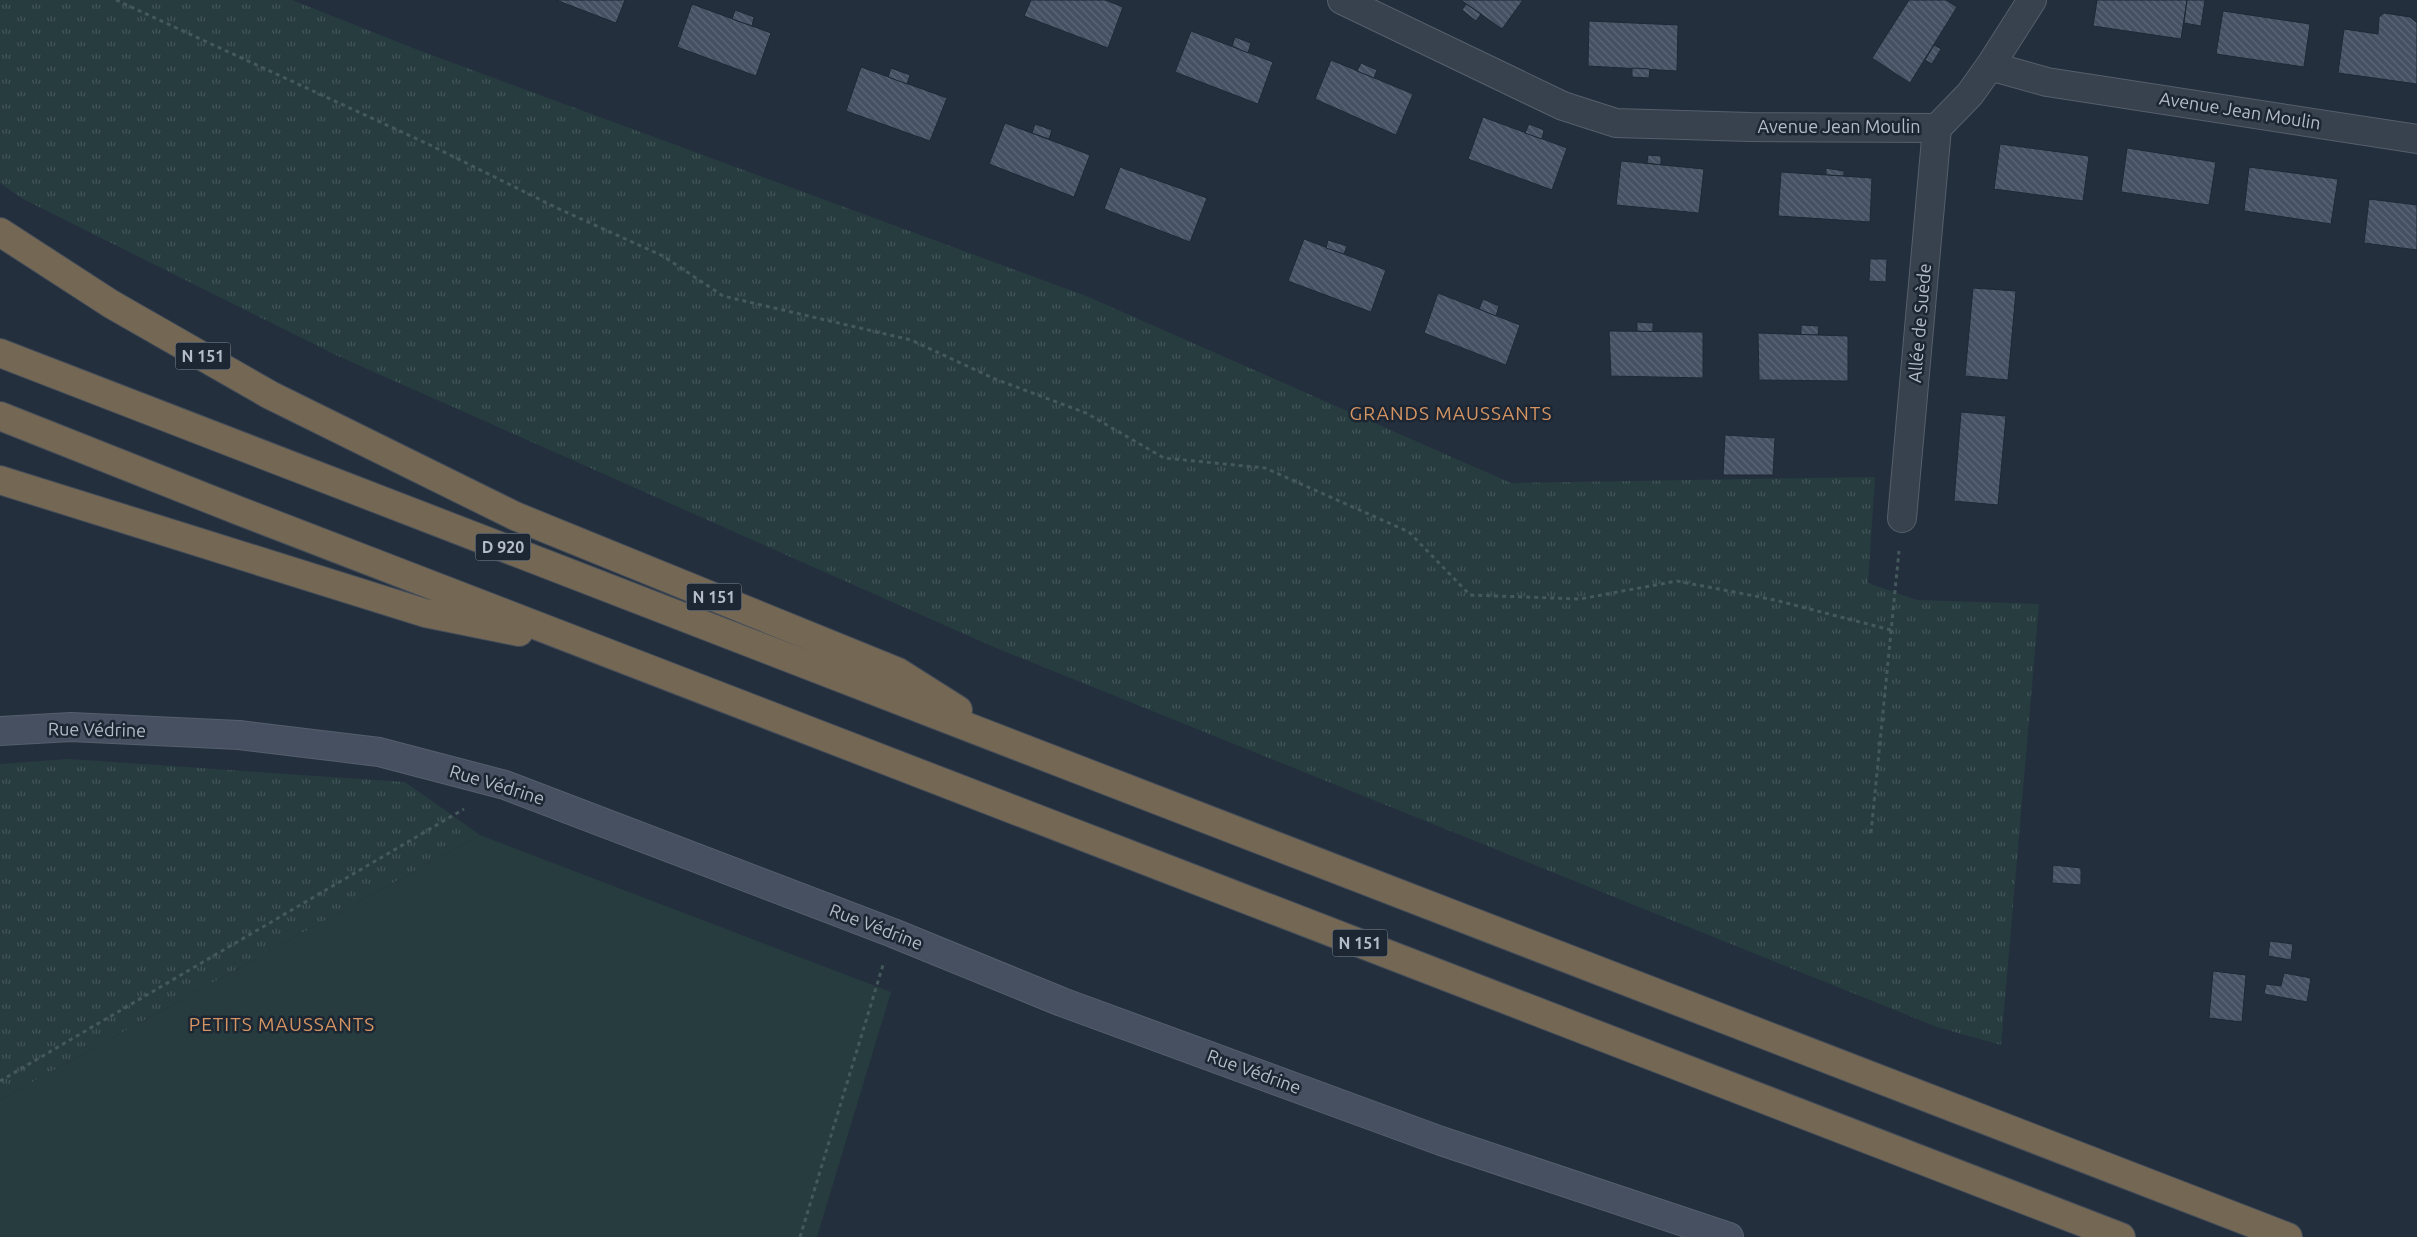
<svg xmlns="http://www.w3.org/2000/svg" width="2417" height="1237" viewBox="0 0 2417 1237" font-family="Ubuntu,sans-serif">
<defs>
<pattern id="grass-tufts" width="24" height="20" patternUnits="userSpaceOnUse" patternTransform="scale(1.25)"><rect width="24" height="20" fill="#263c3f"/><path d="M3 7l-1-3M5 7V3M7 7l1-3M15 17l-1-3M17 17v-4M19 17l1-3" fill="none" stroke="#435659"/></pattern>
<pattern id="building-back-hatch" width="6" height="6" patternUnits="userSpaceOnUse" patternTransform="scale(1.25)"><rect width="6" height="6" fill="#455162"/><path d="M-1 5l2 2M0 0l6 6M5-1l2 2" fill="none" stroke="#5d6877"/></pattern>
</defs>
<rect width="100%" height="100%" fill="#242f3e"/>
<g fill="url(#grass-tufts)">
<polygon points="0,0 292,0 418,50 1086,296 1511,483 1875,477 1868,583 1917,600 2039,604 2001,1045 1937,1027 996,648 338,356 23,199 0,183"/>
<polygon points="69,759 405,782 480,835 0,1100 0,764"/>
</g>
<polygon fill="#263c3f" points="480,835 891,992 817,1237 0,1237 0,1100"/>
<g fill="url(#building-back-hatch)" stroke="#1f2835">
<polygon points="556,0 625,0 616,23"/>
<polygon points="1031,0 1105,0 1123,7 1108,48 1024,16"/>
<polygon points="1461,0 1523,0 1502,29"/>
<polygon points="1909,0 1946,0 1957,7 1910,83 1872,58"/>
<polygon points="2097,0 2187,0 2181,39 2093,26"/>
<polygon points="2187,0 2205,0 2201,26 2184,23"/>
<polygon points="692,4 771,33 756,76 677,47"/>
<polygon points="1466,4 1481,14 1476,21 1462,10"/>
<polygon points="735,10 754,17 752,26 732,19"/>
<polygon points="2223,11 2310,24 2304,67 2216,54"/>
<polygon points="2384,13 2410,17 2417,23 2417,84 2338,73 2344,29 2378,34 2379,17"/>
<polygon points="1589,21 1678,25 1677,71 1588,66"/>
<polygon points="1191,31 1273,62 1258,104 1175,72"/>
<polygon points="1235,37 1251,43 1248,53 1232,46"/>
<polygon points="1934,45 1941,49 1932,64 1925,60"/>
<polygon points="1331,60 1413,94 1396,135 1315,99"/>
<polygon points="1361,63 1377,70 1374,78 1357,71"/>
<polygon points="861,67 947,98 930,141 846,111"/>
<polygon points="891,68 910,75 907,84 888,77"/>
<polygon points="1632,68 1650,69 1649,78 1632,77"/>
<polygon points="1483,117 1567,148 1552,190 1468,159"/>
<polygon points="1005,123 1090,155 1074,197 989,164"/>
<polygon points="1035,124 1052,130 1049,139 1032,133"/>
<polygon points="1529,124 1544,130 1542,139 1525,133"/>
<polygon points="2000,144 2089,156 2083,201 1994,189"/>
<polygon points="2127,148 2216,162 2209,205 2121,192"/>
<polygon points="1648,155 1661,156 1661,165 1647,163"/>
<polygon points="1621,161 1704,169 1699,213 1616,205"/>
<polygon points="1120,167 1207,198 1190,242 1104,209"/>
<polygon points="2249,167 2338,179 2331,224 2244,211"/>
<polygon points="1826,168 1844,171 1844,176 1826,175"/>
<polygon points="1781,172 1872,178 1870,222 1778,216"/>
<polygon points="2369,199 2417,205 2417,250 2364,243"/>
<polygon points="1304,239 1386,270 1371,312 1288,281"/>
<polygon points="1328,240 1347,246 1344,254 1326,248"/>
<polygon points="1870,259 1887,259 1886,282 1869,281"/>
<polygon points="1973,288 2016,291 2008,380 1965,376"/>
<polygon points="1438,293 1520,325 1506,365 1424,333"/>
<polygon points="1483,299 1499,306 1496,316 1479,309"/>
<polygon points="1637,322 1653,323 1653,332 1637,331"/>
<polygon points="1801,325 1819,326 1818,335 1801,335"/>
<polygon points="1609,331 1703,332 1703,378 1611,376"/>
<polygon points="1758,333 1848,336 1848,381 1759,380"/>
<polygon points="1961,412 2006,416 1998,505 1954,501"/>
<polygon points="1725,435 1775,438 1773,475 1723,475"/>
<polygon points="2053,865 2081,868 2081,885 2052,883"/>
<polygon points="2270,941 2293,944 2291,960 2268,956"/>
<polygon points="2213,971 2246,975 2242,1022 2209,1018"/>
<polygon points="2284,973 2311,978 2307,1002 2264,994 2266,984 2281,986"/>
</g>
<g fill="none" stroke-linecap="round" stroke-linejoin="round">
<defs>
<g id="street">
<polyline points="1342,0 1563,106 1616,123 1750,127 1937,128 1970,94 1990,66 2047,82 2417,139"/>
<polyline points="1990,66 2032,0"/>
<polyline points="1902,518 1937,128"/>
</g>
<polyline id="secondary" points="0,731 71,727 239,735 379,752 505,785 893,933 1062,1002 1441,1141 1729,1237"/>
<g id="highway">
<polyline points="0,232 111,304 270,395 515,516 898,672 958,710"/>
<polyline points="0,353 2288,1237"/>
<polyline points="0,416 237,510 2121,1237"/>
<polyline points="0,480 425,613 519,632"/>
</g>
</defs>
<use href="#street" stroke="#565f6c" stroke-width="30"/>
<use href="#secondary" stroke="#565f6c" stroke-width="30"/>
<use href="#highway" stroke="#434c59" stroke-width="30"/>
<g stroke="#44595c" stroke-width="3" stroke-dasharray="4 4" stroke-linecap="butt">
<polyline points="116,0 430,145 557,208 663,256 723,296 911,340 995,379 1086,413 1164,458 1265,468 1409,532 1470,595 1580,599 1677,581 1775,600 1891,630"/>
<polyline points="1871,833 1899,551"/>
<polyline points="0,1081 464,809"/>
<polyline points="800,1237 883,965"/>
</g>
<use href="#street" stroke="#38414e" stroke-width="28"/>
<use href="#secondary" stroke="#465061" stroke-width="28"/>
<use href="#highway" stroke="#746855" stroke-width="28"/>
</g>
<g text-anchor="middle" stroke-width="5" stroke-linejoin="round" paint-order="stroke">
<g fill="#1d2633" stroke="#878f9c" stroke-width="1">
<rect x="175.5" y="342.5" width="55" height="27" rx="4"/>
<rect x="475.5" y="533.5" width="55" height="27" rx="4"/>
<rect x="686.5" y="583.5" width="55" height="27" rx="4"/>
<rect x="1332.5" y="929.5" width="55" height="27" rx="4"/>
</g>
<g font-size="16" font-weight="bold" fill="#b4bcc9">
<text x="203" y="362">N 151</text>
<text x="503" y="553">D 920</text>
<text x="714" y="603">N 151</text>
<text x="1360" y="949">N 151</text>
</g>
<g font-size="18" fill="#b4bcc9" stroke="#1d2633">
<text transform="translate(2240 111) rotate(9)" y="6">Avenue Jean Moulin</text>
<text x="1839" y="133">Avenue Jean Moulin</text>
<text transform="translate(1920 323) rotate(-85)" y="6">Allée de Suède</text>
<text transform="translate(97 730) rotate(1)" y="6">Rue Védrine</text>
<text transform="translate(497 785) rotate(17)" y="6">Rue Védrine</text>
<text transform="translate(876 927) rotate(21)" y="6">Rue Védrine</text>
<text transform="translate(1254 1072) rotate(20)" y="6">Rue Védrine</text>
</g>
<g font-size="19" letter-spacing="1" fill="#d59563" stroke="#1d2633">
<text x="1451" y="420">GRANDS MAUSSANTS</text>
<text x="282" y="1031">PETITS MAUSSANTS</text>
</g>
</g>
</svg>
